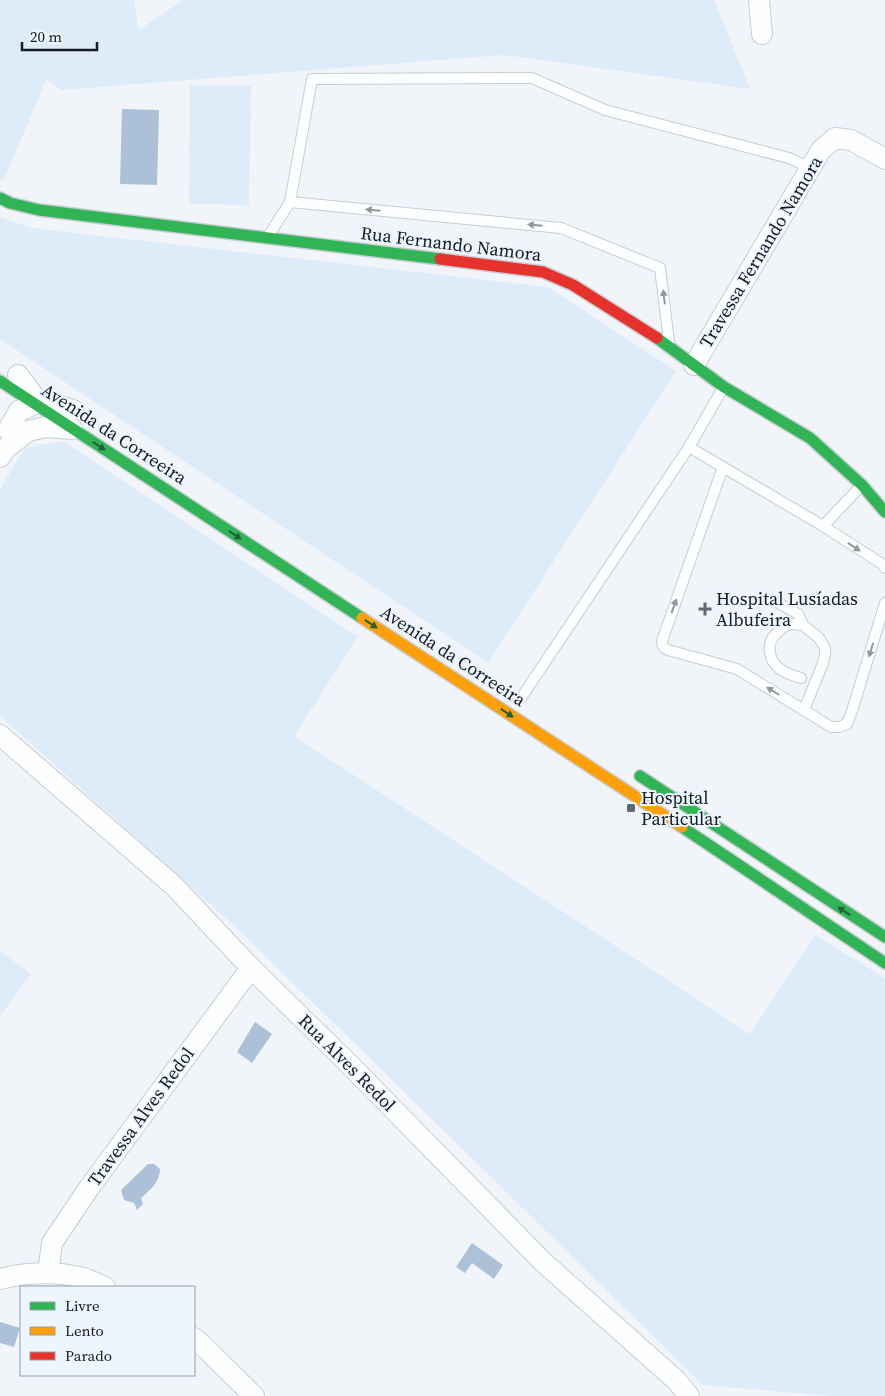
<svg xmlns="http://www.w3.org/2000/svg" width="885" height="1396" viewBox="0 0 885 1396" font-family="'Source Serif 4',serif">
<rect width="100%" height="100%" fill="#f1f5fa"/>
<g fill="#deebf9">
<polygon points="0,0 134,0 139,30 183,0 714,0 750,89 504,55 62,90 46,80 4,180 0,180"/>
<polygon points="190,85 251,86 249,205 189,204"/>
<polygon points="0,217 31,228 548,287 676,371 488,663 0,339"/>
<polygon points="63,441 358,637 294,736 750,1034 815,935 885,978 885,1396 832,1396 703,1385 241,932 0,716 0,489 25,448"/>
<polygon points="0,951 31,974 0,1016"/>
</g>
<g fill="#acc0d8">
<polygon points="122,109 159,110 157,185 120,184"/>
<polygon points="255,1022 272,1034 252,1063 237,1052"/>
<path d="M 148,1164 L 154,1164 L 160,1169 C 160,1182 150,1190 141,1198 L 143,1204 L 137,1210 L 134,1203 L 124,1200 L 121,1190 Z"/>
<polygon points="472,1243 503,1265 494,1279 472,1263 465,1273 456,1267"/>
<polygon points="0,1322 20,1328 14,1347 0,1343"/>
</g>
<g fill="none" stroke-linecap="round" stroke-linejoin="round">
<defs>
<g id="lane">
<polyline points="290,202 312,79 532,78 605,110 789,158 811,168"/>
<polyline points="269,235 290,202 561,228 660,268 669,342"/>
<polyline points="689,447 823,526 882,564 885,568"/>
<polyline points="723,467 662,641 663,647 668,650 737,669 831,727 839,727 847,724 852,711 885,603"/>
<polyline points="823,526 862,485"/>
<polyline points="780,604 798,614 803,625 819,638 825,648 825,654 823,663 804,710"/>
<path d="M 801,678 C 794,676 786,674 780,669 C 768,660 765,642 778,632 C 781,629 786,625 791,624 C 794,624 799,625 803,625"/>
<polyline points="521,698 689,447 723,388"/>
</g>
<g id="street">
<polyline points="759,0 762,34"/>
<polyline points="694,365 821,150 835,138 851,140 885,159"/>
<polyline points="18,375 34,396 35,400"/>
<polyline points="8,430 19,411 35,404 46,402 73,410"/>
<polyline points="0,457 5,449 28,431 46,427 72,429"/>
<polyline points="0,735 174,886 251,968 345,1060 543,1262 677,1381 689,1396"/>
<polyline points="48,1273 52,1243 89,1188 251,968"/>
<path d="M 0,1279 C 25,1272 57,1271 83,1278 C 90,1280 98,1284 105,1287"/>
<polyline points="194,1338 200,1343 254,1396"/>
</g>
<g id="fast">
<polyline points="0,198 10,203 39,210 440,259"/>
<polyline points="657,338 724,387 810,438 862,485 885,512"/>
<polyline points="0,381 362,618"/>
<polyline points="640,776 885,937"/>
<polyline points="682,827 885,963"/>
</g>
<polyline id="slow" points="362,618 682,827"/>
<polyline id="jam" points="440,259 543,272 573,285 657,338"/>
</defs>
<use href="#lane" stroke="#c7cdd3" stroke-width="12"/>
<use href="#street" stroke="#c7cdd3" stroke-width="22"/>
<use href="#fast" stroke="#c7cdd3" stroke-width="14"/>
<use href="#slow" stroke="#c7cdd3" stroke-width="14"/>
<use href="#jam" stroke="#c7cdd3" stroke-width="14"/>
<use href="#lane" stroke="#fdfefe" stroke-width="10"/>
<use href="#street" stroke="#fdfefe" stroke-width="20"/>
<use href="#fast" stroke="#30b455" stroke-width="11"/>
<use href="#slow" stroke="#ff9f0a" stroke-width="11"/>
<use href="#jam" stroke="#e5322d" stroke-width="11"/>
</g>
<defs><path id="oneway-solid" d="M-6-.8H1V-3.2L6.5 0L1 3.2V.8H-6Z" transform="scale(1.25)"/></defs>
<g fill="#94989b">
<use href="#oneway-solid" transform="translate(373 210) rotate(-175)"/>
<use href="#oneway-solid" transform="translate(535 225) rotate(-175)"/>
<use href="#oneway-solid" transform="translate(664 297) rotate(-97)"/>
<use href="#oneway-solid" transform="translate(854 547) rotate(33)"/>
<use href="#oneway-solid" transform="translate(674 606) rotate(-71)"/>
<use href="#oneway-solid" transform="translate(871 650) rotate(107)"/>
<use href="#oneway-solid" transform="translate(773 691) rotate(-148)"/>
</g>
<g fill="#21603a">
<use href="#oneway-solid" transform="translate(99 446) rotate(33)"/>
<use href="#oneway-solid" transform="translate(235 535) rotate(33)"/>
<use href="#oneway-solid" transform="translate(371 624) rotate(33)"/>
<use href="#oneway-solid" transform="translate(507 713) rotate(33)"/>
<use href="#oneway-solid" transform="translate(844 911) rotate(-147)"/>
</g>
<g fill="#61676e" stroke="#edf5fe" stroke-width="2">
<path d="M702.5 601.5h5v5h5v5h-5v5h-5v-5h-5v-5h5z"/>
<rect x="626" y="803" width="10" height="10" rx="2.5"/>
</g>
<g text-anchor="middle" stroke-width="4" stroke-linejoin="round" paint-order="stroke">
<g font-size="18" fill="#141b23" stroke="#edf5fe">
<text transform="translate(451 244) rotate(7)" y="6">Rua Fernando Namora</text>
<text transform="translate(761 252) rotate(-59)" y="6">Travessa Fernando Namora</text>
<text transform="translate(114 434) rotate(33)" y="6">Avenida da Correeira</text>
<text transform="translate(453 656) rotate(33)" y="6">Avenida da Correeira</text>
<text transform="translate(347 1063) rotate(45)" y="6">Rua Alves Redol</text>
<text transform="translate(141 1117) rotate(-54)" y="6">Travessa Alves Redol</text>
</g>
<g font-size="18" fill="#141b23" stroke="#edf5fe" text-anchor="start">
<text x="716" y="605">Hospital Lusíadas<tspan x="716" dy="21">Albufeira</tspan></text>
<text x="641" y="804">Hospital<tspan x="641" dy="21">Particular</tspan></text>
</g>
</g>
<rect x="20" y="1286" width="175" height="90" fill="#edf5fe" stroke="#969ea6"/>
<rect x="30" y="1302" width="25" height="8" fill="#30b455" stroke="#969ea6"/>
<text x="65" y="1311" font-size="15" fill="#141b23">Livre</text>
<rect x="30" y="1327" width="25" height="8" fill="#ff9f0a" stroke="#969ea6"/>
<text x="65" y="1336" font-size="15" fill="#141b23">Lento</text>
<rect x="30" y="1352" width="25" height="8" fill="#e5322d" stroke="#969ea6"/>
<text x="65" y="1361" font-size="15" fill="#141b23">Parado</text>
<path d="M22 42v8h75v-8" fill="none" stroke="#141b23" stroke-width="2.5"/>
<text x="30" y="42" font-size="15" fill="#141b23" stroke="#edf5fe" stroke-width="4" paint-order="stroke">20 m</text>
</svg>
